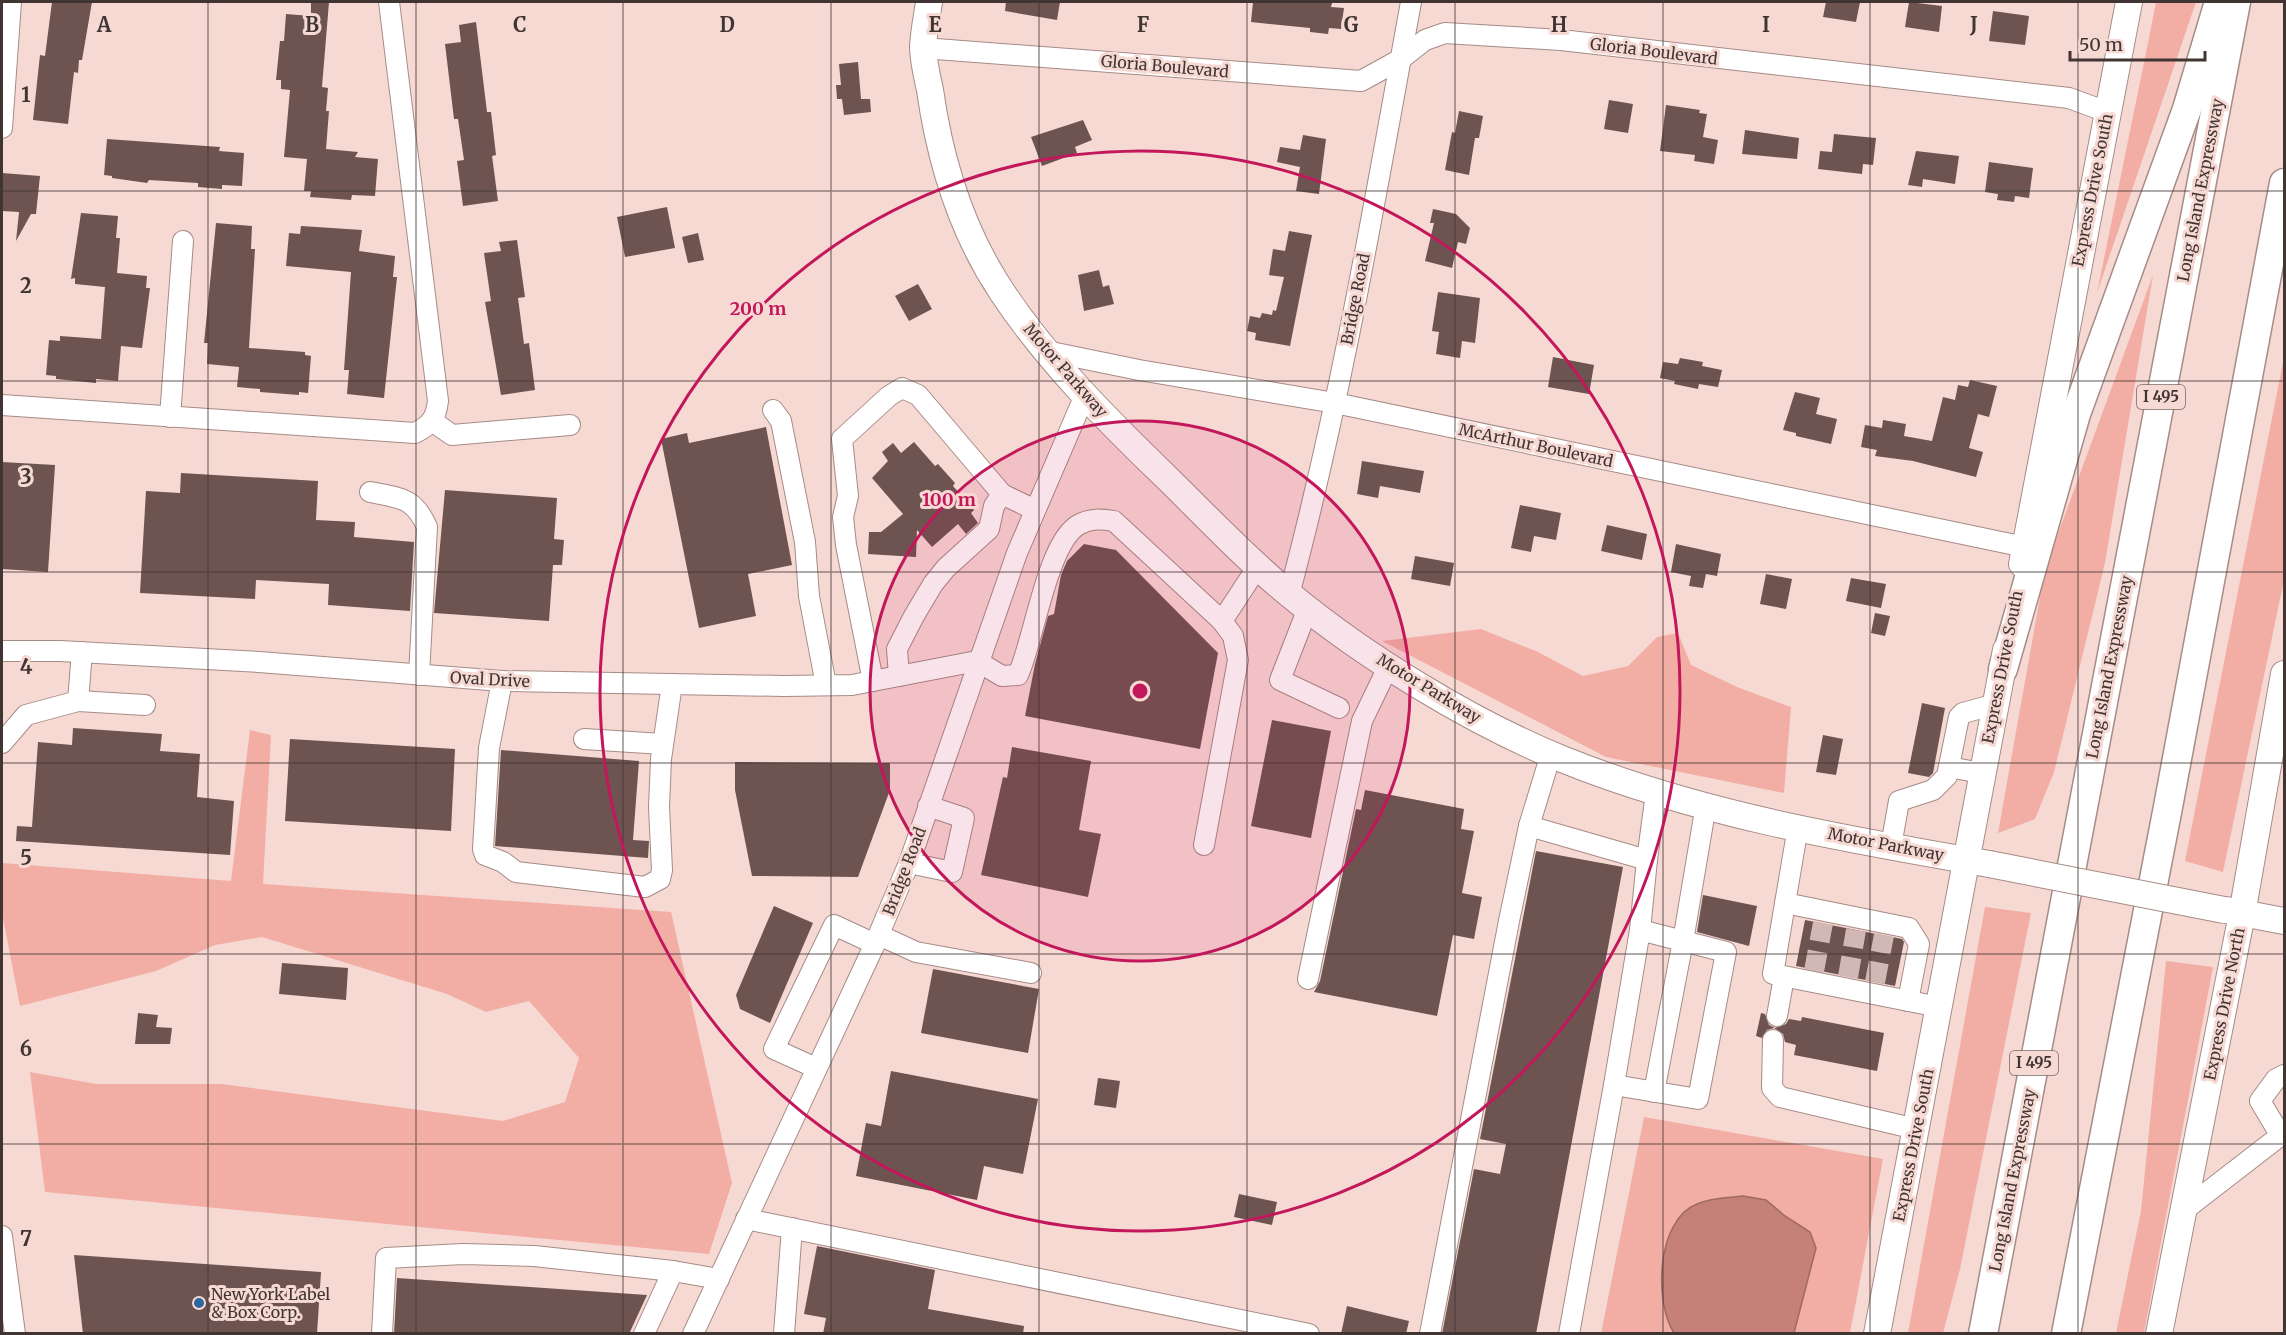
<svg xmlns="http://www.w3.org/2000/svg" width="2286" height="1335" viewBox="0 0 2286 1335" font-family="Merriweather,serif">
<rect width="100%" height="100%" fill="#f7d9d4"/>
<g fill="#f2aea4">
<polygon points="2156,2 2196,2 2097,293 2151,28"/>
<polygon points="2153,275 2105,563 2054,772 2035,819 1998,833 2045,569"/>
<polygon points="2284,357 2284,580 2223,872 2185,861"/>
<polygon points="1481,629 1538,652 1583,676 1628,666 1657,637 1678,633 1691,665 1737,687 1791,707 1784,793 1606,757 1382,641"/>
<polygon points="250,730 271,735 263,884 671,912 732,1183 709,1254 45,1192 30,1072 96,1084 222,1084 503,1121 565,1102 579,1058 529,1001 486,1012 447,994 262,937 215,945 156,971 20,1006 2,913 2,863 231,881"/>
<polygon points="1985,907 2031,913 1960,1269 1943,1333 1908,1333"/>
<polygon points="2166,961 2213,967 2144,1333 2116,1333 2141,1211"/>
<polygon points="1644,1117 1883,1159 1850,1333 1601,1334"/>
</g>
<path fill="#c58178" stroke="#9d6a63" stroke-width="1.5" d="M 1743,1196 L 1766,1200 L 1785,1216 L 1810,1232 L 1816,1248 L 1794,1333 L 1674,1333 C 1654,1302 1656,1220 1697,1204 C 1710,1198 1729,1198 1743,1196 Z"/>
<g fill="#6d5450">
<polygon points="52,2 92,2 82,60 79,60 78,73 74,72 68,124 33,120 40,55 45,56"/>
<polygon points="311,2 329,2 322,87 328,88 326,111 329,111 326,149 358,152 355,157 378,159 375,196 352,195 351,200 310,197 311,191 304,191 307,159 284,157 290,90 281,89 281,80 276,80 280,41 284,41 286,14 311,16"/>
<polygon points="1006,2 1060,2 1057,20 1005,11"/>
<polygon points="1253,2 1332,3 1331,7 1344,8 1341,29 1329,28 1328,34 1310,32 1310,28 1251,22"/>
<polygon points="1826,2 1860,2 1856,22 1823,17"/>
<polygon points="1909,2 1942,6 1939,32 1905,27"/>
<polygon points="1993,11 2029,16 2025,45 1989,41"/>
<polygon points="476,22 487,112 491,112 496,155 492,156 498,201 463,206 457,161 464,160 458,119 454,119 445,44 461,42 459,25"/>
<polygon points="858,62 861,99 870,99 871,112 844,115 842,99 837,99 836,85 841,85 839,64"/>
<polygon points="1609,100 1633,104 1628,133 1604,129"/>
<polygon points="1666,105 1700,110 1699,113 1707,114 1703,137 1718,140 1714,164 1694,161 1695,155 1660,151"/>
<polygon points="1459,111 1483,116 1479,138 1475,138 1469,175 1445,170 1452,132 1455,133"/>
<polygon points="1083,120 1092,140 1075,147 1077,153 1042,166 1031,137"/>
<polygon points="1745,130 1799,138 1797,159 1742,154"/>
<polygon points="1834,134 1876,138 1873,165 1863,164 1862,174 1818,169 1820,151 1832,152"/>
<polygon points="1303,135 1326,139 1319,194 1296,191 1300,167 1277,162 1280,147 1300,150"/>
<polygon points="107,139 220,147 219,151 244,153 242,186 222,185 222,189 198,187 198,183 149,180 147,183 112,178 112,176 104,175"/>
<polygon points="1916,151 1959,156 1955,184 1923,179 1922,187 1908,185"/>
<polygon points="1989,162 2033,168 2029,198 2015,196 2014,202 1997,200 1998,194 1985,192"/>
<polygon points="2,173 40,176 36,214 31,214 16,241 19,212 2,211"/>
<polygon points="667,207 675,248 625,257 617,217"/>
<polygon points="1433,209 1456,214 1470,228 1466,244 1458,242 1452,268 1425,261 1434,223 1430,223"/>
<polygon points="81,213 118,216 116,238 120,238 117,273 147,276 146,288 150,288 142,348 121,346 118,381 96,379 96,383 56,379 56,376 46,375 49,340 60,341 60,336 101,339 105,287 75,284 75,278 71,279"/>
<polygon points="216,223 252,226 251,249 255,249 249,348 305,352 305,355 311,356 308,393 299,392 299,395 260,392 260,389 237,387 239,367 207,364 208,343 204,343"/>
<polygon points="301,226 362,230 359,251 395,256 393,277 397,277 384,398 347,394 349,370 344,370 351,272 286,266 289,233 300,234"/>
<polygon points="1289,231 1312,235 1290,346 1255,340 1256,333 1247,331 1250,316 1260,318 1262,313 1272,315 1273,310 1276,311 1284,277 1269,275 1273,249 1285,251"/>
<polygon points="698,233 704,260 688,263 682,237"/>
<polygon points="517,240 525,297 518,298 524,344 529,343 535,390 501,395 485,302 491,301 484,253 501,251 499,242"/>
<polygon points="1099,270 1103,287 1109,285 1114,304 1084,311 1078,275"/>
<polygon points="918,284 932,309 909,321 895,296"/>
<polygon points="1438,292 1480,298 1475,343 1462,341 1460,358 1436,354 1439,332 1432,331"/>
<polygon points="1553,357 1594,365 1589,394 1548,387"/>
<polygon points="1680,358 1703,362 1702,366 1722,370 1718,387 1699,384 1698,389 1674,384 1675,381 1660,378 1663,362 1678,364"/>
<polygon points="1970,380 1997,386 1989,417 1978,414 1969,448 1983,452 1976,477 1913,461 1875,456 1877,450 1861,447 1865,425 1882,428 1883,420 1906,424 1904,436 1932,441 1943,397 1955,400 1958,385 1968,387"/>
<polygon points="1795,392 1820,398 1816,414 1837,419 1831,444 1796,436 1796,433 1783,430"/>
<polygon points="766,427 792,565 748,574 756,616 699,628 661,439 687,433 689,443"/>
<polygon points="914,442 935,466 938,464 955,483 953,486 974,510 971,513 978,523 966,534 958,524 932,547 917,530 916,557 868,554 869,532 881,532 903,514 872,478 888,461 882,452 893,443 901,453"/>
<polygon points="1362,461 1424,471 1420,493 1380,486 1378,498 1357,494"/>
<polygon points="2,462 55,465 48,572 2,569"/>
<polygon points="181,473 318,481 316,520 355,522 354,537 414,542 410,611 328,605 329,584 256,580 255,599 140,593 146,491 180,493"/>
<polygon points="445,490 557,498 554,539 564,540 562,565 553,565 549,621 434,613"/>
<polygon points="1520,505 1561,513 1556,540 1534,536 1531,552 1511,548"/>
<polygon points="1607,525 1647,534 1642,560 1601,551"/>
<polygon points="1084,544 1116,550 1218,653 1200,749 1025,716 1035,664 1048,616 1054,614 1061,575 1067,561"/>
<polygon points="1676,544 1721,554 1717,576 1706,574 1703,588 1689,586 1691,576 1671,572"/>
<polygon points="1415,556 1454,563 1450,586 1411,579"/>
<polygon points="1766,574 1792,579 1786,609 1760,604"/>
<polygon points="1851,578 1886,584 1881,608 1846,601"/>
<polygon points="1875,613 1890,616 1885,636 1871,633"/>
<polygon points="1922,703 1945,708 1933,773 1929,777 1908,773"/>
<polygon points="1272,720 1331,731 1311,838 1251,826"/>
<polygon points="73,728 162,734 160,751 200,754 197,797 234,801 230,855 16,841 17,826 32,827 38,742 72,745"/>
<polygon points="1823,735 1843,739 1836,775 1816,772"/>
<polygon points="290,739 455,749 451,831 285,821"/>
<polygon points="1012,747 1091,761 1079,830 1101,834 1088,897 981,875 1003,777 1007,778"/>
<polygon points="501,750 639,761 633,840 649,841 648,858 495,846"/>
<polygon points="735,762 890,763 890,790 858,877 752,876 735,790"/>
<polygon points="1365,790 1464,809 1461,829 1474,831 1462,893 1482,897 1474,939 1453,935 1437,1016 1314,992 1320,981 1356,809 1361,810"/>
<polygon points="1536,851 1623,867 1536,1334 1442,1334 1474,1169 1500,1174 1506,1144 1480,1139"/>
<polygon points="1703,895 1757,906 1749,946 1697,932"/>
<polygon points="774,906 813,923 770,1023 740,1009 736,995"/>
<polygon points="1805,920 1902,939 1904,942 1895,986 1796,966"/>
<polygon points="282,963 348,968 346,1000 279,994"/>
<polygon points="933,969 1039,989 1028,1053 921,1033"/>
<polygon points="138,1013 158,1015 156,1027 172,1028 170,1044 135,1044"/>
<polygon points="1761,1013 1765,1014 1769,1025 1775,1028 1786,1024 1789,1019 1801,1021 1802,1017 1884,1033 1877,1071 1794,1055 1796,1045 1785,1042 1783,1034 1774,1028 1767,1030 1762,1038 1756,1036"/>
<polygon points="891,1071 1038,1099 1023,1174 984,1166 977,1200 856,1176 866,1123 881,1126"/>
<polygon points="1098,1078 1120,1081 1116,1108 1094,1105"/>
<polygon points="1239,1194 1277,1202 1272,1225 1234,1217"/>
<polygon points="817,1246 935,1270 928,1309 1024,1326 1023,1334 823,1334 826,1318 804,1314"/>
<polygon points="74,1255 321,1272 317,1334 83,1334"/>
<polygon points="397,1278 647,1295 629,1334 394,1334"/>
<polygon points="1347,1306 1409,1321 1406,1334 1341,1334"/>
</g>
<g fill="none" stroke-linecap="round" stroke-linejoin="round">
<g stroke="#d2b8b4" stroke-width="20" stroke-dasharray="20 10" stroke-linecap="butt">
<polyline points="1814,971 1823,923"/>
<polyline points="1848,977 1856,930"/>
<polyline points="1875,982 1884,935"/>
</g>
<defs>
<g id="minor">
<polyline points="923,48 1361,81 1401,59 1425,40 1445,33 1561,40 2069,98 2107,112"/>
<polyline points="2,128 11,2"/>
<polyline points="1046,351 1139,370 1335,403 2025,547"/>
<path d="M 2,405 L 415,433 C 431,425 436,418 438,401 L 389,2"/>
<polyline points="773,410 781,421 805,542 809,596 826,685"/>
<polyline points="170,417 183,241"/>
<polyline points="432,421 452,435 570,425"/>
<path d="M 370,492 C 400,498 414,497 427,527 L 419,675"/>
<path d="M 1289,595 C 1341,400 1375,200 1411,2"/>
<polyline points="1308,608 1280,680 1339,708"/>
<polyline points="1222,621 1258,566"/>
<polyline points="2,651 60,651 259,662 502,681 784,686 852,685 977,661"/>
<path d="M 977,661 L 1002,676 L 1018,675 C 1034,640 1047,544 1078,525 C 1090,518 1101,519 1114,521 L 1222,621 L 1233,636 L 1238,660 L 1204,845"/>
<polyline points="899,676 897,649 914,616 933,584 946,568 989,529 994,506 1002,494"/>
<polyline points="502,681 489,748 483,849 485,855 503,862 516,872 645,887 660,879 662,870 659,807 661,759 672,684"/>
<polyline points="873,681 846,545 843,517 848,496 842,439 889,396 902,388 918,395 1002,494 1035,510"/>
<polyline points="78,701 145,705"/>
<polyline points="584,739 663,744"/>
<polyline points="2,743 26,715 78,701 82,652"/>
<polyline points="1949,767 1981,773"/>
<polyline points="1529,826 1647,860 1640,930 1683,941 1654,1092"/>
<polyline points="1798,827 1773,974 1939,1007"/>
<polyline points="1891,846 1899,801 1933,790 1947,776 1959,717 1963,713 1996,704"/>
<polyline points="1647,860 1656,793"/>
<polyline points="909,863 952,872 964,818 928,806"/>
<polyline points="1785,903 1909,928 1919,944 1908,1001"/>
<polyline points="879,935 916,952 1031,973"/>
<polyline points="1308,979 1362,721 1389,665"/>
<polyline points="1777,1016 1784,977"/>
<polyline points="1773,1040 1772,1088 1780,1097 1916,1129"/>
<polyline points="816,1068 774,1049 834,925 875,944"/>
<polyline points="1614,1085 1640,930"/>
<polyline points="2281,1136 2260,1101 2276,1079 2284,1075"/>
<polyline points="2183,1211 2284,1133"/>
<polyline points="746,1219 1309,1334"/>
<polyline points="2,1236 15,1334"/>
<polyline points="382,1334 386,1258 463,1254 534,1256 673,1271"/>
<polyline points="644,1334 673,1271 719,1279"/>
<polyline points="693,1334 873,948 909,863 1017,553 1085,395"/>
<polyline points="784,1334 792,1228"/>
<polyline points="1430,1334 1509,921 1529,826 1551,754"/>
<polyline points="1569,1334 1614,1085 1698,1099 1726,952 1683,941 1706,805"/>
</g>
<g id="major">
<path d="M 929,2 C 927,16 924,31 923,46 C 923,60 927,76 930,90 C 940,161 962,232 1002,292 C 1047,360 1106,419 1165,476 C 1205,515 1245,558 1289,594 C 1365,657 1471,722 1562,759 C 1698,814 1845,839 1989,864"/>
<polyline points="2022,564 2129,2"/>
<polyline points="2226,910 2284,921"/>
<polyline points="1877,1334 2006,650"/>
<polyline points="2159,1334 2242,914 2284,674"/>
</g>
<g id="highway">
<polyline points="2003,669 2076,414 2187,109 2219,2"/>
<polyline points="1983,1334 2236,2"/>
<polyline points="2066,1334 2168,807 2284,183"/>
</g>
</defs>
<use href="#minor" stroke="#a68b86" stroke-width="22"/>
<use href="#major" stroke="#a68b86" stroke-width="28"/>
<use href="#highway" stroke="#a68b86" stroke-width="31"/>
<use href="#minor" stroke="#fff" stroke-width="20"/>
<use href="#major" stroke="#fff" stroke-width="26"/>
<use href="#highway" stroke="#fff" stroke-width="28"/>
<defs>
<polyline id="major-bridge" points="1989,864 2224,910"/>
</defs>
<use href="#major-bridge" stroke="#a68b86" stroke-width="28" stroke-linecap="butt"/>
<use href="#major-bridge" stroke="#fff" stroke-width="26"/>
</g>
<path fill="none" stroke="#403533" stroke-width="1.5" stroke-opacity="0.55" d="M 208,2 L 208,1334M 416,2 L 416,1334M 623,2 L 623,1334M 831,2 L 831,1334M 1039,2 L 1039,1334M 1247,2 L 1247,1334M 1455,2 L 1455,1334M 1663,2 L 1663,1334M 1870,2 L 1870,1334M 2078,2 L 2078,1334M 2,191 L 2284,191M 2,381 L 2284,381M 2,572 L 2284,572M 2,763 L 2284,763M 2,954 L 2284,954M 2,1144 L 2284,1144"/>
<circle cx="1140" cy="691" r="270" fill="#c2185b" fill-opacity=".12"/>
<g fill="none" stroke="#c2185b" stroke-width="3">
<circle cx="1140" cy="691" r="270"/>
<circle cx="1140" cy="691" r="540"/>
</g>
<circle fill="#2c68a0" stroke="#f7d9d4" stroke-width="2" cx="199" cy="1303" r="6"/>
<g text-anchor="middle" stroke-width="6" stroke-linejoin="round" paint-order="stroke">
<g fill="#f7d9d4" stroke="#776663" stroke-width="1.5">
<rect x="2137" y="385" width="48" height="24" rx="4.5"/>
<rect x="2010" y="1051" width="48" height="24" rx="4.5"/>
</g>
<g font-size="15" font-weight="bold" fill="#403533">
<text x="2161" y="402">I 495</text>
<text x="2034" y="1068">I 495</text>
</g>
<g font-size="16" fill="#403533" stroke="#f7d9d4">
<text transform="translate(1654 51) rotate(7)" y="6">Gloria Boulevard</text>
<text transform="translate(1165 66) rotate(5)" y="6">Gloria Boulevard</text>
<text transform="translate(2092 190) rotate(-79)" y="6">Express Drive South</text>
<text transform="translate(2200 190) rotate(-79)" y="6">Long Island Expressway</text>
<text transform="translate(1355 299) rotate(-79)" y="6">Bridge Road</text>
<text transform="translate(1066 370) rotate(49)" y="6">Motor Parkway</text>
<text transform="translate(1536 445) rotate(12)" y="6">McArthur Boulevard</text>
<text transform="translate(2002 667) rotate(-79)" y="6">Express Drive South</text>
<text transform="translate(2109 667) rotate(-79)" y="6">Long Island Expressway</text>
<text transform="translate(490 679) rotate(3)" y="6">Oval Drive</text>
<text transform="translate(1429 688) rotate(31)" y="6">Motor Parkway</text>
<text transform="translate(1886 844) rotate(11)" y="6">Motor Parkway</text>
<text transform="translate(904 871) rotate(-69)" y="6">Bridge Road</text>
<text transform="translate(2224 1004) rotate(-79)" y="6">Express Drive North</text>
<text transform="translate(1913 1145) rotate(-79)" y="6">Express Drive South</text>
<text transform="translate(2012 1180) rotate(-79)" y="6">Long Island Expressway</text>
</g>
<g font-size="16" fill="#403533" stroke="#f7d9d4" text-anchor="start">
<text x="211" y="1300">New York Label<tspan x="211" dy="18">&amp; Box Corp.</tspan></text>
</g>
</g>
<g font-size="20" text-anchor="middle" font-weight="bold" fill="#403533" stroke="#f7d9d4" stroke-width="6" stroke-linejoin="round" paint-order="stroke">
<text x="104" y="32">A</text>
<text x="312" y="32">B</text>
<text x="520" y="32">C</text>
<text x="727" y="32">D</text>
<text x="935" y="32">E</text>
<text x="1143" y="32">F</text>
<text x="1351" y="32">G</text>
<text x="1559" y="32">H</text>
<text x="1766" y="32">I</text>
<text x="1974" y="32">J</text>
<text x="26" y="102">1</text>
<text x="26" y="293">2</text>
<text x="26" y="484">3</text>
<text x="26" y="674">4</text>
<text x="26" y="865">5</text>
<text x="26" y="1056">6</text>
<text x="26" y="1246">7</text>
</g>
<circle cx="1140" cy="691" r="9" fill="#c2185b" stroke="#f7d9d4" stroke-width="3"/>
<g font-size="18" text-anchor="middle" font-weight="bold" fill="#c2185b" stroke="#f7d9d4" stroke-width="6" stroke-linejoin="round" paint-order="stroke">
<text x="758" y="315">200 m</text>
<text x="949" y="506">100 m</text>
</g>
<rect width="2286" height="1335" fill="none" stroke="#403533" stroke-width="6"/>
<path d="M2070 51v9h135v-9" fill="none" stroke="#403533" stroke-width="3"/>
<text x="2079" y="51" font-size="18" fill="#403533" stroke="#f7d9d4" stroke-width="4.5" paint-order="stroke">50 m</text>
</svg>
